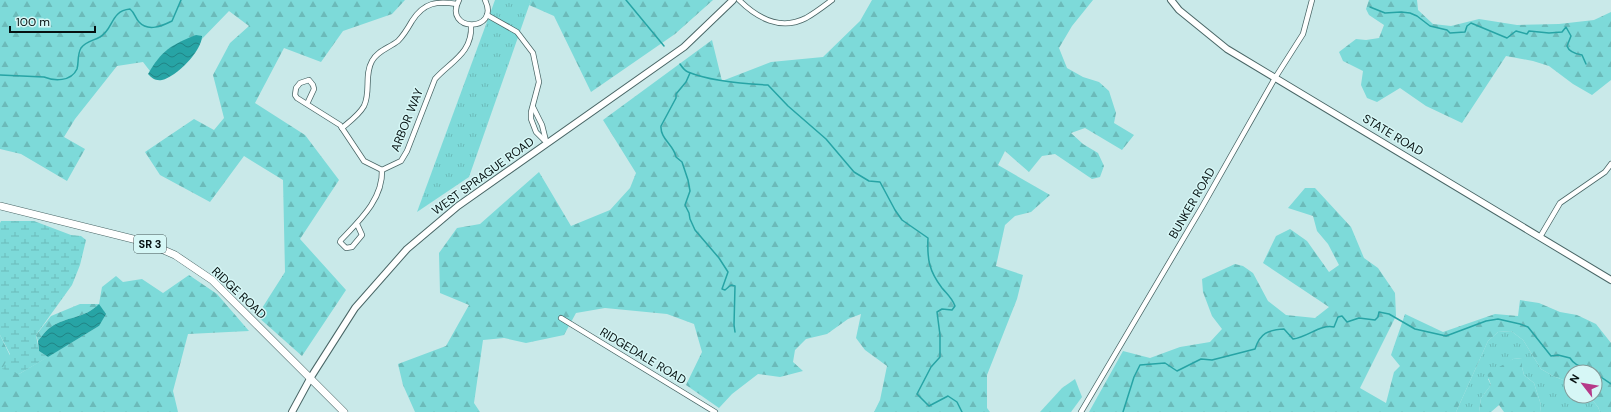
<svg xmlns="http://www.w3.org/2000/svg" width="1611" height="412" viewBox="0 0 1611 412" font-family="'DM Sans',sans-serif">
<defs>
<pattern id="grass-tufts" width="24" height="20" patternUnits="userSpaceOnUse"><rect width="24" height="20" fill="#7ddad9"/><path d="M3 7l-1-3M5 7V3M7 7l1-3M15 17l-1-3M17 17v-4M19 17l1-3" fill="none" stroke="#6bbab9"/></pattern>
<pattern id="forest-firs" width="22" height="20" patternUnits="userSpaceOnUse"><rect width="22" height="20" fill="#7ddad9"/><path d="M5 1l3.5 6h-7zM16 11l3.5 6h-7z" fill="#6bbab9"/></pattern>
<pattern id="wetland-marsh" width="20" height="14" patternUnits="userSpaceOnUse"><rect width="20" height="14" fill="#7ddad9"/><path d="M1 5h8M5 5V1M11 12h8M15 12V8" fill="none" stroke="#6bbab9"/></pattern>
<pattern id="water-waves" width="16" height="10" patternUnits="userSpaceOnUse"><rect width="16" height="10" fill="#27a4a5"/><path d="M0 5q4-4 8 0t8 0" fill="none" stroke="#208485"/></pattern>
</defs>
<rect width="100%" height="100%" fill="#c9e9e9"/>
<g fill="url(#grass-tufts)">
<polygon points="495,0 531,0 469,177 417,212"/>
<polygon points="1511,331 1523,340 1541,369 1553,376 1571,383 1571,396 1589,396 1598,407 1600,412 1540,412 1541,405 1534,383 1524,375 1522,367 1522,358 1513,359 1488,379 1491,385 1481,398 1479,412 1456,412 1488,341 1498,332"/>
</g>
<g fill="url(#forest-firs)">
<polygon points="0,0 405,0 392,14 343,31 321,62 284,48 255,103 305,135 339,180 300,239 346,290 302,356 257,316 285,272 283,180 244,156 210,202 160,175 145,152 194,119 214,130 224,118 213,75 230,43 249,26 229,11 168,74 153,75 143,62 117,66 75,119 64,137 85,149 67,181 21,154 0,149"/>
<polygon points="531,0 713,0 675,34 591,92 554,16 529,5"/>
<polygon points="872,0 1093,0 1072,26 1059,48 1067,68 1083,77 1099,82 1109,91 1116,113 1114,123 1134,135 1122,150 1085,128 1071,133 1083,144 1098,153 1104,166 1100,177 1092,179 1055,154 1042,156 1029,172 1005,151 998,165 1050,195 1031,212 1015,216 1005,225 996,266 1023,275 1017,299 987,375 987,408 990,412 874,412 880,400 887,366 865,350 856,338 861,314 848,319 827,334 806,339 795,350 793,362 803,371 780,377 758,374 732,394 719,408 686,385 702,352 694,324 667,314 605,308 576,313 564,335 526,343 504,338 483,340 474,403 480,412 415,412 403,385 398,364 446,346 469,305 440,293 439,253 457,228 480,224 539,172 571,226 610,210 630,188 636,173 603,120 712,40 722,81 771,62 823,57 860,21"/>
<polygon points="1369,0 1417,0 1418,10 1433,24 1451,26 1479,19 1517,25 1559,24 1594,20 1611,12 1611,80 1592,95 1573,84 1549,66 1533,61 1506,56 1462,123 1426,106 1400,88 1377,102 1367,98 1361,85 1363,71 1343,61 1339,52 1356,39 1366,40 1379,38 1384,25 1369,15 1366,9"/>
<polygon points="1305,188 1315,188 1351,227 1364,258 1378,268 1395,293 1396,316 1360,388 1386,403 1394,372 1400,366 1391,355 1405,314 1443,332 1495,314 1518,316 1520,300 1539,303 1560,312 1577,315 1596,324 1611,343 1611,412 1600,412 1598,407 1589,396 1595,396 1595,372 1571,372 1571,383 1553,376 1541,369 1523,340 1511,331 1498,332 1488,341 1456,412 1089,412 1123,351 1150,358 1180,347 1210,342 1222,329 1212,316 1203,292 1202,279 1235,264 1243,266 1253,273 1268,301 1286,315 1315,318 1329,307 1263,263 1276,236 1290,229 1307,241 1329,272 1339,265 1328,244 1317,231 1313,216 1288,208"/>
<path d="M 189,275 L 217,294 L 249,331 L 188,334 L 173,391 L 178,412 L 0,412 L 0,335 L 19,374 L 99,326 L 99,304 C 84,319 67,316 51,327 C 46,330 42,336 38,341 L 36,335 L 51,316 L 80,304 L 99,304 L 102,287 L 116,276 L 123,282 L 142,279 L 163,293 Z"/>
<polygon points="1522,358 1522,367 1524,375 1534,383 1541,405 1540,412 1504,412 1499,405 1491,412 1479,412 1481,398 1491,385 1487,374 1513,359"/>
<polygon points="1075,379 1082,397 1071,412 1040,412 1062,388"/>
</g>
<polygon fill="url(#wetland-marsh)" points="1,221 34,221 71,235 81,236 86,240 80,265 72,285 36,335 39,351 48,357 19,374 2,369 10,354 0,335 0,223"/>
<g fill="url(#water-waves)">
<path d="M 196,35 L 202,36 C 202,51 176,77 162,80 C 155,81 152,78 148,74 C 162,50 171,45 196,35 Z"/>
<path d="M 99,304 L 106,314 L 99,326 L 48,357 L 39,351 L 38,341 C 42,336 46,330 51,327 C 67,316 84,319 99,304 Z"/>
</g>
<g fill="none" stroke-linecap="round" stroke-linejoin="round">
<g stroke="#27a4a5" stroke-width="1.5">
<polyline points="626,0 664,46"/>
<path d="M 1370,7 L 1385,13 L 1401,12 L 1410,13 L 1417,16 L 1430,26 L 1447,30 L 1450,33 L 1465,32 L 1467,26 L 1471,23 L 1507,38 L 1516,31 L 1527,34 L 1529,31 L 1549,33 L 1562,32 L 1566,27 L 1571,36 L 1567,46 C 1569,52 1576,54 1582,55 L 1586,64"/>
<path d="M 680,64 C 682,67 685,71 688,72 C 710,81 745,84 768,85 L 788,106 L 826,139 L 854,172 L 869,181 L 880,182 L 895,210 L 902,220 L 928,238 C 927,259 929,271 942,288 C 948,295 952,298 955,306 L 952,310 L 942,309 L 937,312 L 940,335 L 940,357 L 931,367 L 917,394 L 929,406 L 948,396 L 957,402 L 962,412"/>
<path d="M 690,73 L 686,82 L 676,94 L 676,98 L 661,126 C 660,139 674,145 676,157 L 682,162 L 688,180 L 690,191 L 685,205 L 689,213 L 690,219 L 695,230 L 719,258 L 728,272 L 722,289 L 725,290 L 731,285 L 735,286 L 734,325 L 735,332"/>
<path d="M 0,75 L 44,77 C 54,81 71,82 77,69 C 79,62 77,55 81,48 C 86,41 93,41 100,37 C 114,29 110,11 130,9 C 135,13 135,18 139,22 C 148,32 162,26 172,21 L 181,0"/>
<polyline points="1595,373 1611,384"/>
<path d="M 1123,412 L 1134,377 L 1140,365 L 1165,363 L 1177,371 L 1201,359 L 1212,360 L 1255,349 C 1260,333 1268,330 1284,329 L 1293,339 C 1308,337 1320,324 1334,327 L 1338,317 L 1342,316 L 1347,322 L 1359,318 L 1375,320 L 1378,317 L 1379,312 L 1389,314 L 1415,329 L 1446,336 L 1486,321 L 1498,319 L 1520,324 L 1528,327 L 1551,356 L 1558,355 L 1570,358 C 1576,368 1585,366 1594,372"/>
</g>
<defs>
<g id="street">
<path d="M 459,0 C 442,32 501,33 485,0"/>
<path d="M 739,0 C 757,18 781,31 806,18 C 815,13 824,6 832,0"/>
<polyline points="487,15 517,32 533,53 539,82 531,112 531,119 536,132 547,143"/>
<path d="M 307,104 L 314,89 L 313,85 L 309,80 L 300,83 L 296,88 L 295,95 L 297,98 L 340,125 L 364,161 L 382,170 L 401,161 L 407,151 L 435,79 C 450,62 473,53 471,25"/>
<polyline points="533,107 542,125 546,141"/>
<path d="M 342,128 C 349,122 359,115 364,106 C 371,92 364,75 372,61 C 377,51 389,48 398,41 C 404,35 408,28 412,21 C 424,2 437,1 457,4"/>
<path d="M 357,224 L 362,235 L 352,247 L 346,248 L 340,242 L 341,240 C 360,220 383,199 382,170"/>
<polyline points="1540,237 1560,203 1605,172 1611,164"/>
<polyline points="561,318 715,412"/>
<polyline points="1081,412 1202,207 1275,78 1303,34 1312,0"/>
</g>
<g id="secondary">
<polyline points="1171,0 1179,10 1227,49 1611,280"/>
<polyline points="292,412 311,377 355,308 407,249 458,206 684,47 733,0"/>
</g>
<polyline id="primary" points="0,206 145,242 175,255 212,280 344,412"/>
</defs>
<use href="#street" stroke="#496666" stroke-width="6"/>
<use href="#secondary" stroke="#496666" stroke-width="8"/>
<use href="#primary" stroke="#496666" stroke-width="8"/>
<use href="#street" stroke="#fff" stroke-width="4.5"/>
<use href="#secondary" stroke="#fff" stroke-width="6"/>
<use href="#primary" stroke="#fff" stroke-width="7"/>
</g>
<g text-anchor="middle" stroke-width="3" stroke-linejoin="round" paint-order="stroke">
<rect fill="#d6f7f6" stroke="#445656" stroke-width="1" x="134" y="235" width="32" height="18" rx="3"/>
<g font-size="11" font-weight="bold" fill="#061111">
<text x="150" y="248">SR 3</text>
</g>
<g font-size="12" fill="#061111" stroke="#d6f7f6">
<text transform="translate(407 120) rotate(-68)" y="4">ARBOR WAY</text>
<text transform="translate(1393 135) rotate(31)" y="4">STATE ROAD</text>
<text transform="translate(483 176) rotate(-36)" y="4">WEST SPRAGUE ROAD</text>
<text transform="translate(1192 203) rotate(-60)" y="4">BUNKER ROAD</text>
<text transform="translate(239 293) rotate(43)" y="4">RIDGE ROAD</text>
<text transform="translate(643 356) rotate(31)" y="4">RIDGEDALE ROAD</text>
</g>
</g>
<g transform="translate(1583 384) rotate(301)"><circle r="19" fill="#d6f7f6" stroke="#839b9a"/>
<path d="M0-3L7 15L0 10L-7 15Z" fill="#b63a89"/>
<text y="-6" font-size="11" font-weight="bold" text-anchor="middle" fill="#061111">N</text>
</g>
<path d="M10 26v6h85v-6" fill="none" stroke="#061111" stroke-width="2"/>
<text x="16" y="26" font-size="12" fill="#061111" stroke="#d6f7f6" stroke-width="3" paint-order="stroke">100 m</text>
</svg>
